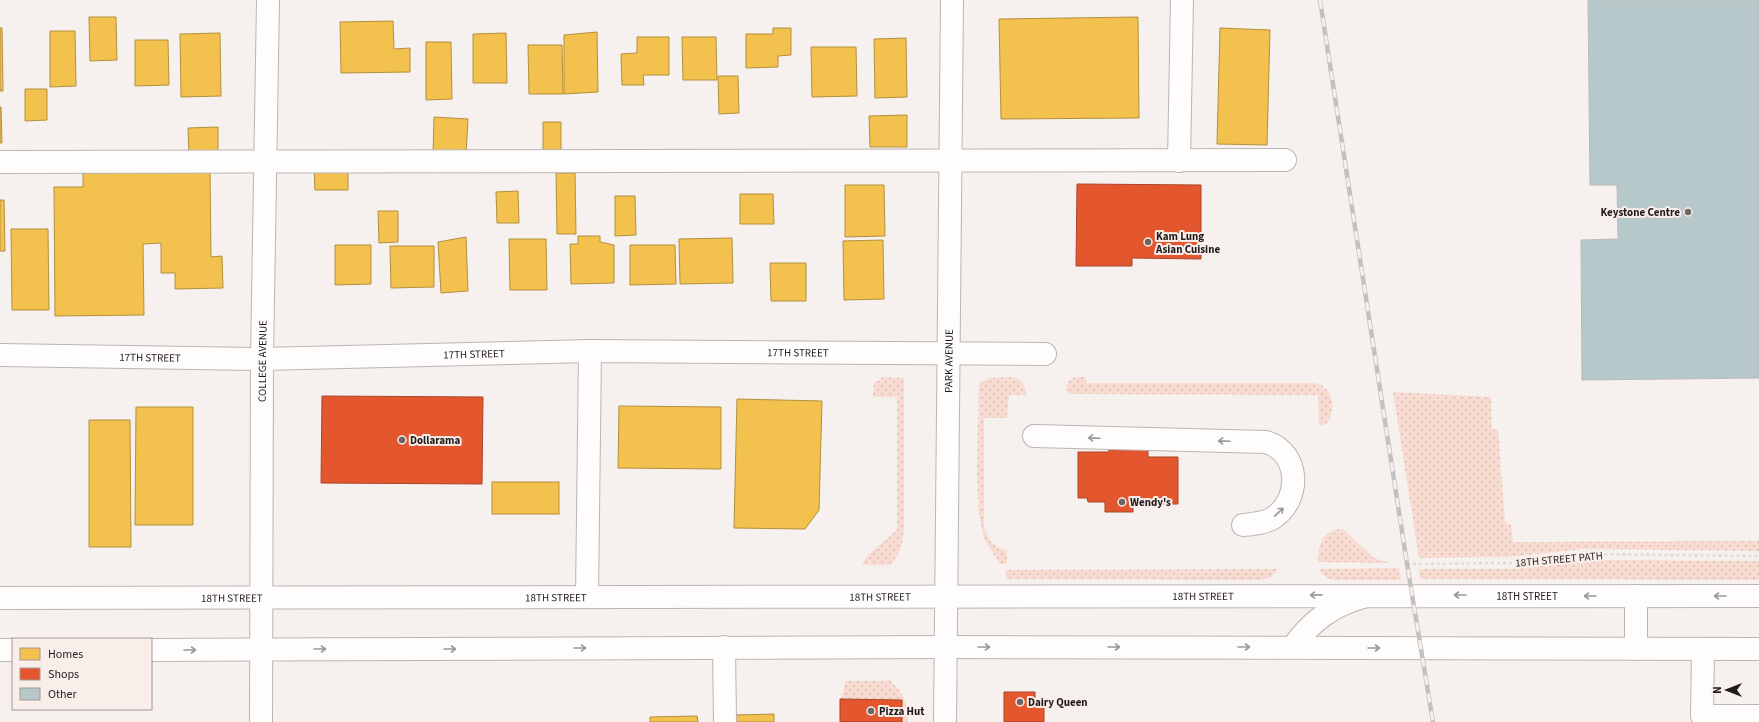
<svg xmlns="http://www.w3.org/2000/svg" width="1759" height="722" viewBox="0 0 1759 722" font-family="'Source Sans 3',sans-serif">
<defs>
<pattern id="grass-dots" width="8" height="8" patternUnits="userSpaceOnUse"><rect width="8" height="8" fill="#f8dcd1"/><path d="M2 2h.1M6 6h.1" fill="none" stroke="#d4bcb3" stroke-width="1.8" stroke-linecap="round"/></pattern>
</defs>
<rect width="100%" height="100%" fill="#f6f0ee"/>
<g fill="url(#grass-dots)">
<polygon points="883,377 904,378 904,532 901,549 891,565 862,565 867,556 897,530 897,397 873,397 874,383"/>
<path d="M 1011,377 C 1021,378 1026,385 1026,395 L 1009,395 L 1007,418 L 984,418 L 984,528 L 991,542 L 997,547 L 1007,551 L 1007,564 L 1000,564 L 984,539 L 979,514 L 977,471 L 979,384 L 989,378 Z"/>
<path d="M 1077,377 L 1086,377 L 1086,383 L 1316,383 C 1334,388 1337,411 1326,424 L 1319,426 L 1318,395 L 1069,394 L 1066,390 C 1067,383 1070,378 1077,377 Z"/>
<polygon points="1393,392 1491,397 1492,429 1498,430 1505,522 1511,525 1513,542 1759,541 1759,551 1582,549 1511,557 1419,558"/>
<path d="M 1343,529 L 1374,558 L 1389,563 L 1318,562 C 1318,546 1322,529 1343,529 Z"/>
<polygon points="1603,560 1759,561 1759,580 1420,579 1419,569 1512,569"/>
<polygon points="1399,568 1401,580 1333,580 1327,578 1318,569"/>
<polygon points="1278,569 1271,577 1260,580 1006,579 1006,570"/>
<path d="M 892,679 L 891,682 C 905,694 908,705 908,722 L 902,722 L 902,700 L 841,699 L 846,681 L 881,681 Z"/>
</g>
<g fill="#f2c14e" stroke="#b3903f">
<polygon points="89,17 116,17 117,60 90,61"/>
<polygon points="1138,17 1139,118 1001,119 999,19"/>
<polygon points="393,21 394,49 410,48 410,72 341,73 340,22"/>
<polygon points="0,28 2,28 3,91 0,91"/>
<polygon points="773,28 791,28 791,55 778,56 778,67 746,68 746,34 773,34"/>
<polygon points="1220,28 1270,30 1267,145 1217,144"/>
<polygon points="50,31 75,31 76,86 50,87"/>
<polygon points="597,32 598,92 564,94 564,35"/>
<polygon points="220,33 221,96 181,97 180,34"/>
<polygon points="506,33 507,83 473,83 473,34"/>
<polygon points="637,37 669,37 669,75 643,75 644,85 622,85 621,54 637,53"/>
<polygon points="682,37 716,37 717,80 683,80"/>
<polygon points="906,38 907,97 875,98 874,39"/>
<polygon points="135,40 168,40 169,85 135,86"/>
<polygon points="426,42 451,42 452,99 426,100"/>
<polygon points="528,45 562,45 563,94 529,94"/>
<polygon points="811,47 856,47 857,96 812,97"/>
<polygon points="718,76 738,76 739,113 719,114"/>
<polygon points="25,89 47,89 47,120 25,121"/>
<polygon points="0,107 1,107 2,143 0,143"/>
<polygon points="907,115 907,147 870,147 869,116"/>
<polygon points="434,117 468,119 466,154 433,153"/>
<polygon points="543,122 561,122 561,153 543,154"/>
<polygon points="218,127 218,153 189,154 188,128"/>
<polygon points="210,168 211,257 222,256 223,288 175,289 175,273 161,273 161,243 143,244 144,315 55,316 54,187 83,187 83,169"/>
<polygon points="314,168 348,168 348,190 315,190"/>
<polygon points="556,173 575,173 576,234 557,234"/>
<polygon points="845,185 884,185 885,236 845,237"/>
<polygon points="518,191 519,223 497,223 496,192"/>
<polygon points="740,194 773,194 774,224 740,224"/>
<polygon points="615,196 635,196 636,235 615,236"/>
<polygon points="0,200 4,200 5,251 0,251"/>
<polygon points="378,211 398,211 398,242 379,243"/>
<polygon points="11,229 48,229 49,310 12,310"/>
<polygon points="578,236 600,236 600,242 614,245 614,283 571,284 570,244 578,244"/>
<polygon points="466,237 468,291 441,293 438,242"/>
<polygon points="732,238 733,283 680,284 679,239"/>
<polygon points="509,239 546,239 547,290 510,290"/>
<polygon points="883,240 884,299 844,300 843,241"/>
<polygon points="335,245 371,245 371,284 335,285"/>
<polygon points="630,245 675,245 676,284 630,285"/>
<polygon points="390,246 434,246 434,287 391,288"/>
<polygon points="770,263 806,263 806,301 771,301"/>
<polygon points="737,399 822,401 819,510 805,529 734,528"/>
<polygon points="619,406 721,407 721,469 618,468"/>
<polygon points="136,407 193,407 193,525 135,525"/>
<polygon points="89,420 130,420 131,547 89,547"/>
<rect x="492" y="482" width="67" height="32"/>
<polygon points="774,714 774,722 734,722 734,715"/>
<polygon points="697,716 698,722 650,722 650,717"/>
</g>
<g fill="#e4572e" stroke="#aa4528">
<polygon points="1077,184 1201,185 1201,259 1132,258 1132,266 1076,266"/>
<polygon points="322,396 483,397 482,484 321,483"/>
<polygon points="1109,448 1148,448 1148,457 1178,457 1178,504 1133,504 1133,512 1105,512 1105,502 1088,502 1087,498 1078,498 1078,452 1109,452"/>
<polygon points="1004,692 1035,692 1035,703 1044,703 1044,722 1004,722"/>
<polygon points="840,699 902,700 902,722 840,722"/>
</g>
<polygon fill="#b6c8c9" stroke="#bbbaba" points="1588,0 1759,0 1759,378 1582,380 1581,240 1618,239 1617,185 1590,185"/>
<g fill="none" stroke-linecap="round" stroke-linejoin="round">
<defs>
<g id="minor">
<polyline points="1179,161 1182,0"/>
<polyline points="0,162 1285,160"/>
<path id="s1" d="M 0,355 L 262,359 L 590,351 L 1045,354"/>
<path d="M 1034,436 L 1266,442 C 1300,452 1302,499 1273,518 C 1265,523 1253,524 1243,525"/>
<polyline points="1636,596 1636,649"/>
<polyline points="587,597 590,351"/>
<polyline points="724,647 725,722"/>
<path d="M 1293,647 C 1311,621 1332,606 1363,597"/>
<polyline points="1703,649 1702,716 1759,716"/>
<path id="s2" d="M 261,722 L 262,359 L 268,0"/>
<path id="s3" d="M 945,722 L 952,0"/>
</g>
<g id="major">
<path id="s4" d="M 0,598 C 586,598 1173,595 1759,596"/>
<polyline points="0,650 13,650"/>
<polyline points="151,650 945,647 1759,649"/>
</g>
</defs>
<use href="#minor" stroke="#bab5b4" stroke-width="24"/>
<use href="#major" stroke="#bab5b4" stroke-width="24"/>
<polyline stroke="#dedcdb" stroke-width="2.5" stroke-dasharray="3 3" stroke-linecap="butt" points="1407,564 1511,563 1587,554 1759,556"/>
<use href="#minor" stroke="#fefdfc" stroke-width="22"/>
<use href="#major" stroke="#fefdfc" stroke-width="22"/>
<defs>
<polyline id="rail" points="1320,0 1407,564 1433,722"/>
</defs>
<use href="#rail" stroke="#c3c1c0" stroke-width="4.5"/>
<use href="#rail" stroke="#faeeea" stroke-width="3" stroke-dasharray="9" stroke-linecap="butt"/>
</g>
<defs><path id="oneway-shaft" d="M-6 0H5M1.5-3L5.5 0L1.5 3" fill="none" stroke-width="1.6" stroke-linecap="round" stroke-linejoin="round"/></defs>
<g stroke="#9b9897">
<use href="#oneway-shaft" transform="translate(1094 438) rotate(-178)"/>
<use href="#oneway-shaft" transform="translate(1224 441) rotate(-178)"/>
<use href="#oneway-shaft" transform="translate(1279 512) rotate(-43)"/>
<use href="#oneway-shaft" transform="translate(1316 595) rotate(179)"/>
<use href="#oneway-shaft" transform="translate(1460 595) rotate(-180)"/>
<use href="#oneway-shaft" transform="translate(1590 596) rotate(-180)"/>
<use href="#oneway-shaft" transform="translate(1720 596) rotate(-180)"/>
<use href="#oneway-shaft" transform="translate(984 647)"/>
<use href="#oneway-shaft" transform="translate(1114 647)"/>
<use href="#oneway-shaft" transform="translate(1244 647)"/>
<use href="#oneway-shaft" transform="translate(580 648)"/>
<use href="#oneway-shaft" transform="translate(1374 648)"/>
<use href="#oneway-shaft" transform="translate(320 649)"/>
<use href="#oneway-shaft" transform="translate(450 649)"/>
<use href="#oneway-shaft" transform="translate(190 650)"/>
</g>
<g fill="#6c6665" stroke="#faeeea" stroke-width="1.5">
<circle cx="1688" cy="212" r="4"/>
<circle cx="1148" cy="242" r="4"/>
<circle cx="402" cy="440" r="4"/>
<circle cx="1122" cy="502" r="4"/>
<circle cx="1020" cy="702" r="4"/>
<circle cx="871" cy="711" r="4"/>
</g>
<g text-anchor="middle" stroke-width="4" stroke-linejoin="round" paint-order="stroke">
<g font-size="11" font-weight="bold" fill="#211c1b" stroke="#faeeea" text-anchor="start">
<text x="1680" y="216" text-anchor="end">Keystone Centre</text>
<text x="1156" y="240">Kam Lung<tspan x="1156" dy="13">Asian Cuisine</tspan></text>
<text x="410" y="444">Dollarama</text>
<text x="1130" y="506">Wendy's</text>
<text x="1028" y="706">Dairy Queen</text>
<text x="879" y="715">Pizza Hut</text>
</g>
<g font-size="11" fill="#211c1b" stroke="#faeeea">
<text dy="4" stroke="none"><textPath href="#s1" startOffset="798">17TH STREET</textPath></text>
<text dy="4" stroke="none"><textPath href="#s1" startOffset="474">17TH STREET</textPath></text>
<text dy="4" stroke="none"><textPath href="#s1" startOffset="150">17TH STREET</textPath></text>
<text dy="4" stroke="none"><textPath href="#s2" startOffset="361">COLLEGE AVENUE</textPath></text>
<text dy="4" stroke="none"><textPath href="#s3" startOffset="361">PARK AVENUE</textPath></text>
<text transform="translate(1559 559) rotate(-5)" y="4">18TH STREET PATH</text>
<text dy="4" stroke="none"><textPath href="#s4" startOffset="1527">18TH STREET</textPath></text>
<text dy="4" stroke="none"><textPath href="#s4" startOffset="1203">18TH STREET</textPath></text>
<text dy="4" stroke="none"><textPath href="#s4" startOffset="880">18TH STREET</textPath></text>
<text dy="4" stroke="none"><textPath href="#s4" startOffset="556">18TH STREET</textPath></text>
<text dy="4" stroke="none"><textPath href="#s4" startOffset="232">18TH STREET</textPath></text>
</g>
</g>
<rect x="12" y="638" width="140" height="72" fill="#faeeea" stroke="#a39a97"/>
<rect x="20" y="648" width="20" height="12" fill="#f2c14e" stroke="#a39a97"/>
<text x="48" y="658" font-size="12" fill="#211c1b">Homes</text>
<rect x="20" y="668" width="20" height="12" fill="#e4572e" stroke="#a39a97"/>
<text x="48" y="678" font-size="12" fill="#211c1b">Shops</text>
<rect x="20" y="688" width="20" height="12" fill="#b6c8c9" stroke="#a39a97"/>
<text x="48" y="698" font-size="12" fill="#211c1b">Other</text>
<g transform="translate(1727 690) rotate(270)" stroke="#faeeea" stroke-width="3" paint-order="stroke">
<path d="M0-3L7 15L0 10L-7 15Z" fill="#211c1b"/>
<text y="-6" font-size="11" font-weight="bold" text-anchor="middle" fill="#211c1b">N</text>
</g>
</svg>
